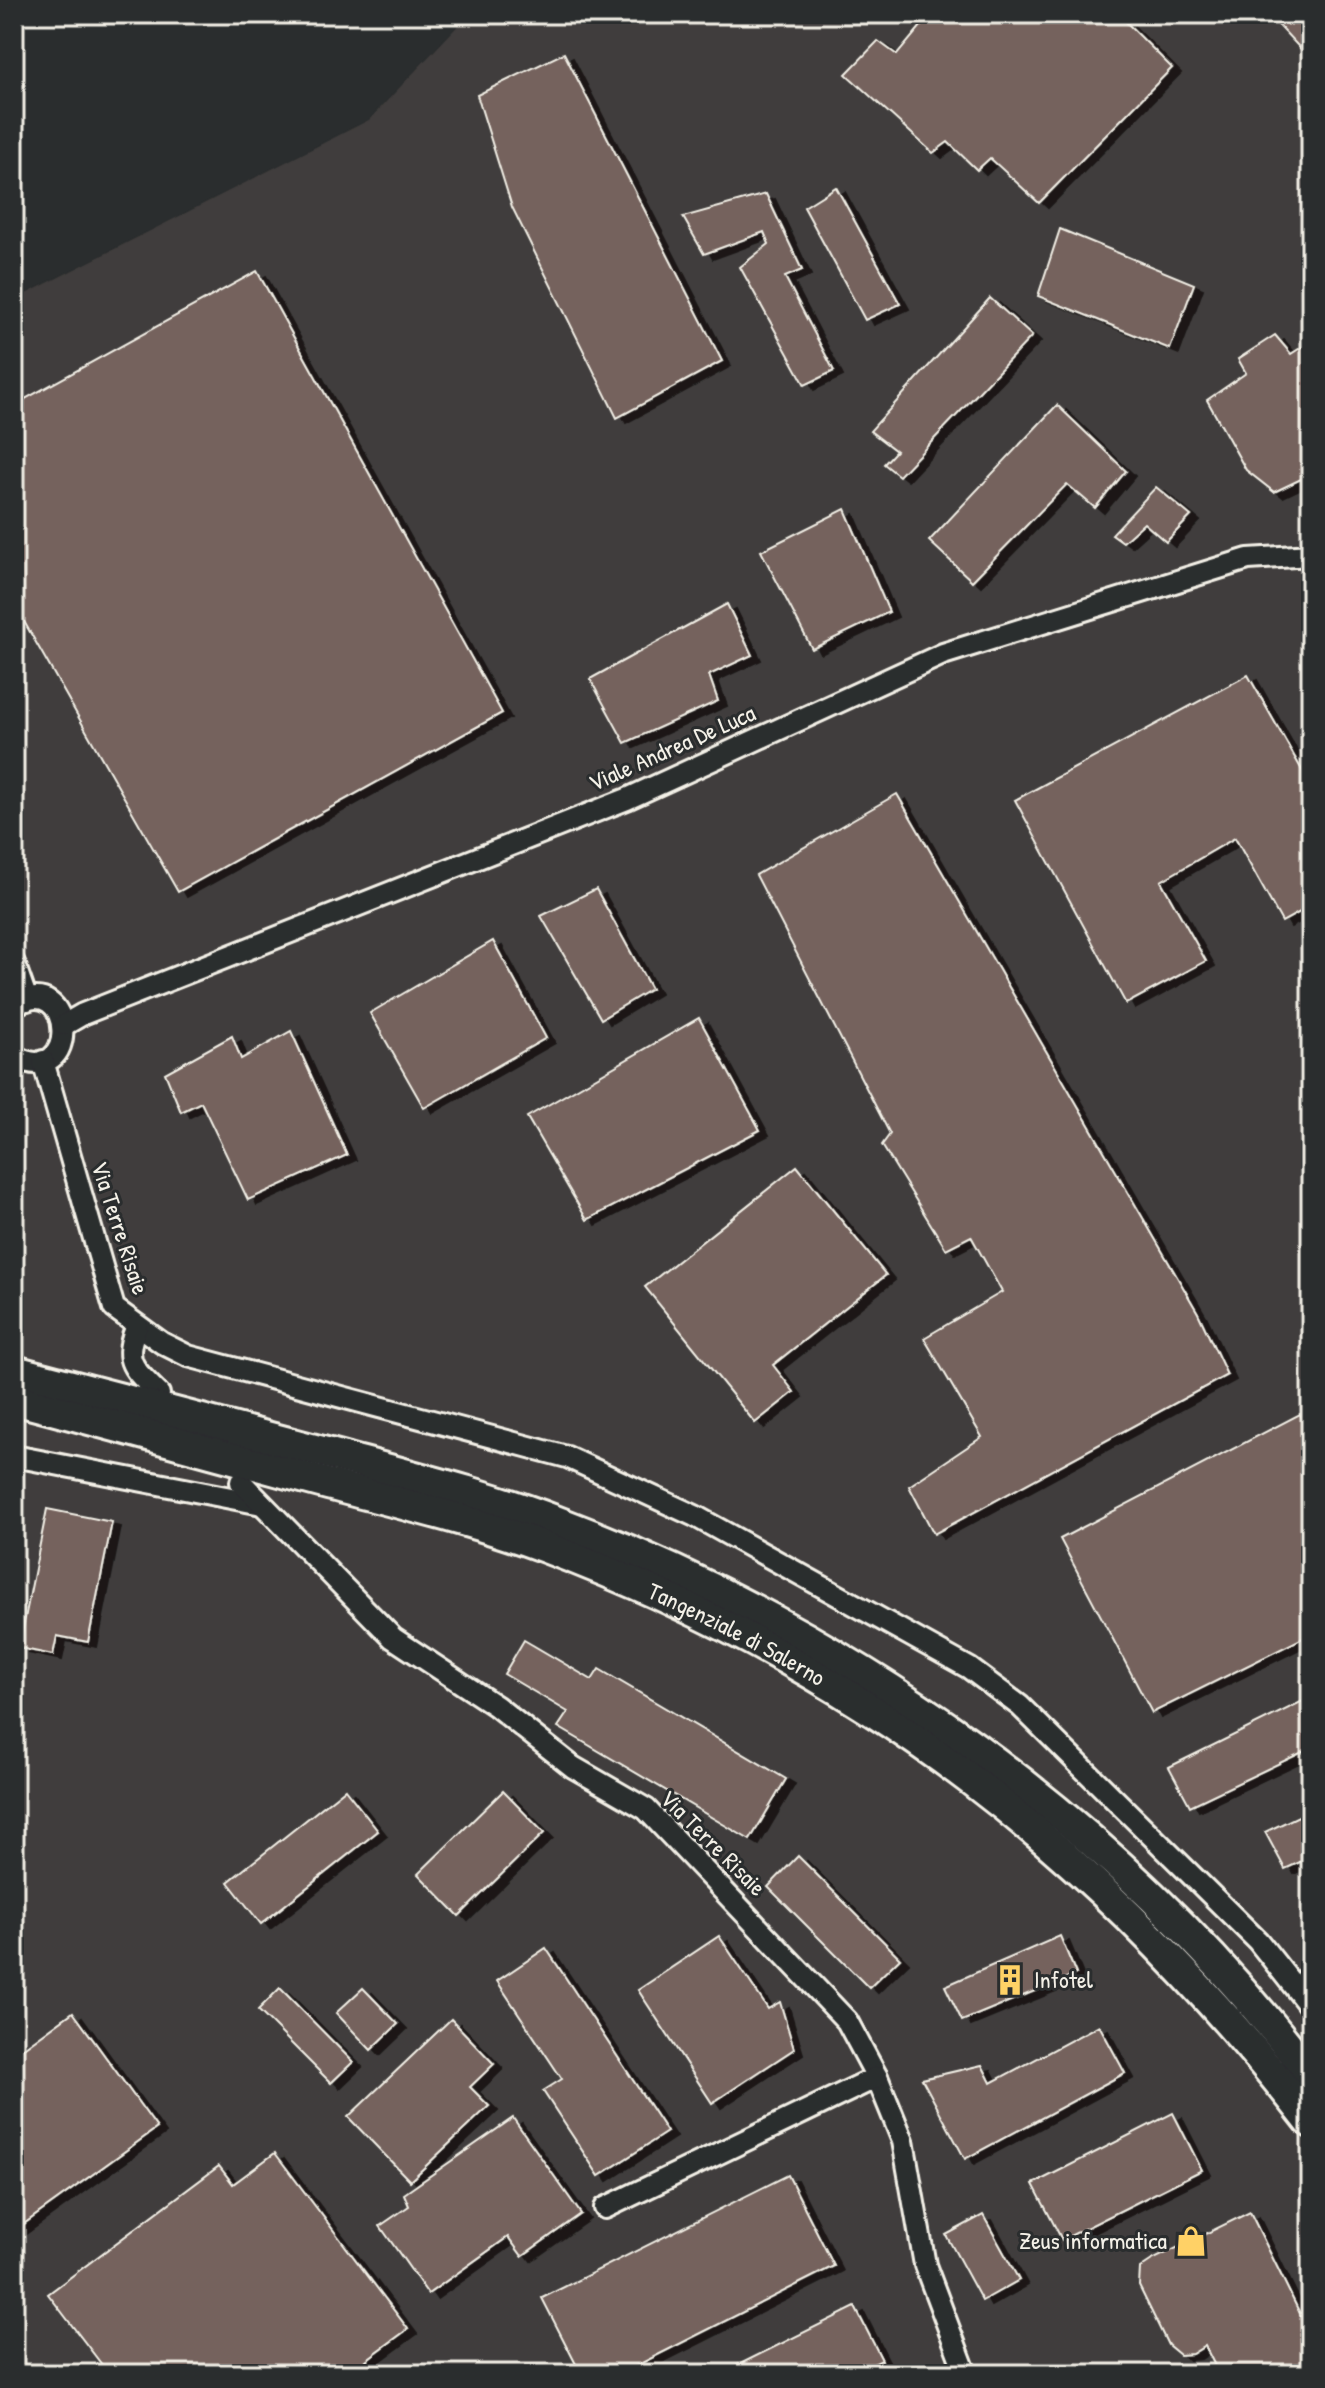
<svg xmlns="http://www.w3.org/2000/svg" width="1325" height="2388" viewBox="0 0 1325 2388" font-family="'Patrick Hand',sans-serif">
<defs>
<filter id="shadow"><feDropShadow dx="9" dy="5" stdDeviation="0" flood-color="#0009"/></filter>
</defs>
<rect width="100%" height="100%" fill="#2a2d2e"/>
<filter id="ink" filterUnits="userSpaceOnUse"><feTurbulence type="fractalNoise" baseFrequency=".0125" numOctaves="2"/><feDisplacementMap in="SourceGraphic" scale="16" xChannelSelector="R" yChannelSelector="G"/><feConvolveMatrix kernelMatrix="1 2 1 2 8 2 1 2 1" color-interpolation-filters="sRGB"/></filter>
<g filter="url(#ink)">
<polygon fill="#403d3c" points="469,14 1311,14 1311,2374 14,2374 14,300 369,120"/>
<g fill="#74625d" stroke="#f4f1e8" stroke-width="2" filter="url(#shadow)">
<polygon points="931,14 958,14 962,18 967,14 1118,14 1172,68 1039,203 990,158 977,170 948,142 933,153 846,74 878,41 897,55"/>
<polygon points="1268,14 1311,14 1311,60"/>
<polygon points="564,53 722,361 617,418 512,207 477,95"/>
<polygon points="836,187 900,304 865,320 804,207"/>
<polygon points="766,194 802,270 785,277 834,371 805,385 740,267 769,244 764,232 704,254 683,217"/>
<polygon points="1060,229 1194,284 1170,349 1038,296"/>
<polygon points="257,271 502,713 178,892 14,604 14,405"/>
<polygon points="990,298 1032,336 899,476 884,464 896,451 870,431"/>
<polygon points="1275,335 1291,354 1311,341 1311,486 1307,488 1301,479 1274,492 1246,470 1207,400 1246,373 1238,359"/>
<polygon points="1057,405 1126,471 1095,508 1067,484 972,581 929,541"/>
<polygon points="1156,487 1191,516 1166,542 1144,523 1123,542 1112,534"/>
<polygon points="845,509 889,612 812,649 761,551"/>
<polygon points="727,604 752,655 709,675 718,701 625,743 590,679"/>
<polygon points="1248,675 1311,786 1311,906 1282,922 1235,838 1161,881 1206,961 1126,1004 1015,800"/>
<polygon points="897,794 1198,1313 1227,1375 934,1534 909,1486 982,1437 924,1338 1002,1292 971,1236 946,1249 882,1145 890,1134 756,875"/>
<polygon points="596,889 651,989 601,1019 541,916"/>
<polygon points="493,941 546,1038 424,1108 370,1013"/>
<polygon points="699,1018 760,1130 587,1220 527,1117"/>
<polygon points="291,1031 347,1155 248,1200 201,1102 181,1112 165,1073 232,1036 241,1059"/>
<polygon points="797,1166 886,1275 773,1365 794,1392 755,1423 645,1287"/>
<polygon points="1300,1414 1311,1434 1311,1634 1152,1713 1060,1539"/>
<polygon points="47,1509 112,1522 88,1642 57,1636 53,1655 19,1648"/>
<polygon points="524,1640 592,1680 599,1669 786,1779 750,1840 558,1727 568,1712 504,1674"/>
<polygon points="1311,1697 1311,1748 1190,1806 1169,1767"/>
<polygon points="345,1789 378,1831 261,1924 228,1882"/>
<polygon points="503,1791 544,1833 459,1916 418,1874"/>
<polygon points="1311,1810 1311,1857 1285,1869 1265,1832"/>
<polygon points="798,1856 900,1958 869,1988 768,1887"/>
<polygon points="719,1936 768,2009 780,2002 794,2049 712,2103 638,1990"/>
<polygon points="1060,1936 1076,1974 962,2021 945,1986"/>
<polygon points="546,1948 667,2132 599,2176 543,2091 562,2079 497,1981"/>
<polygon points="280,1988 353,2062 331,2083 258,2010"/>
<polygon points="363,1988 398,2024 371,2050 336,2013"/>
<polygon points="73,2012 157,2128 14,2231 14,2055"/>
<polygon points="451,2019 494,2064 470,2087 489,2106 410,2181 348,2117"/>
<polygon points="1099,2025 1125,2073 965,2159 922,2079 982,2065 991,2083"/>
<polygon points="1173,2113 1202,2170 1062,2240 1033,2184"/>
<polygon points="513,2118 581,2214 522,2256 508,2237 428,2294 380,2226 409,2206 404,2194"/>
<polygon points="275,2153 408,2329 366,2360 377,2374 109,2374 48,2294 219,2166 233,2184"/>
<polygon points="788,2175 834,2266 620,2374 581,2374 542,2298"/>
<polygon points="1250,2212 1311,2336 1311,2374 1219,2374 1205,2346 1192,2354 1180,2355 1168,2345 1139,2286 1140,2268 1152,2260"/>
<polygon points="983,2215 1019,2280 982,2301 946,2235"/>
<polygon points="855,2307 882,2360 853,2374 720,2374"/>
</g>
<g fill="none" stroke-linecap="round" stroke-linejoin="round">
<defs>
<g id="minor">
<polyline points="14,963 27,1000"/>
<path d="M 14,1006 C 75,966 82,1093 14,1056"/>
<polyline points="64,1025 83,1014 627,799 943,654 1248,559 1311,555"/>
<polyline points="43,1061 114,1308 162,1343 188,1356 567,1457 695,1516 969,1668 1020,1706 1258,1941 1311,2008"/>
<path d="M 137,1326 C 121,1362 134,1369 159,1394"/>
<polyline points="14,1456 262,1504"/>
<polyline points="241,1482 393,1638 496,1706 573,1767 646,1809 847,2021 877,2077 903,2141 925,2265 966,2374"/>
<polyline points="605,2208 877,2077"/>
</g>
<g id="highway">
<path d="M 14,1371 C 119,1398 225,1426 330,1454 C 406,1475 482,1493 555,1521 C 851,1633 1120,1823 1311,2076"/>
<path id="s1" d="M 14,1399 C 118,1426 221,1455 324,1483 C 398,1503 473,1520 545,1547 C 865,1667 1103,1854 1311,2122"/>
</g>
</defs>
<use href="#minor" stroke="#f4f1e8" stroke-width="26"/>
<use href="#highway" stroke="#f4f1e8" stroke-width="36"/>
<use href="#minor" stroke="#2a2d2e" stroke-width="20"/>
<use href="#highway" stroke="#2a2d2e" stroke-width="30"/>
</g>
</g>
<defs>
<symbol id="building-bare" viewBox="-9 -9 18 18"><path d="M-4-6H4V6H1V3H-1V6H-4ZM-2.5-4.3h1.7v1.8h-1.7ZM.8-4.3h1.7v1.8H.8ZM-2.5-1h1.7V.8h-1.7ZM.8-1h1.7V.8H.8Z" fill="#ffd166" stroke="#2a2d2e" stroke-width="2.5" paint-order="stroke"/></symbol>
<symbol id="shop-bare" viewBox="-9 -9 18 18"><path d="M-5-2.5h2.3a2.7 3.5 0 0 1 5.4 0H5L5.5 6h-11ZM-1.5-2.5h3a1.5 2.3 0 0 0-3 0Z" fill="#ffd166" stroke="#2a2d2e" stroke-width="2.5" paint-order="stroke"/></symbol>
</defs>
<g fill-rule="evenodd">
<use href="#building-bare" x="988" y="1958" width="44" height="44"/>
<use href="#shop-bare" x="1169" y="2219" width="44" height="44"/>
</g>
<g text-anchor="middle" stroke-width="6" stroke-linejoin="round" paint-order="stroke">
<g font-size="24" fill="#f4f1e8" stroke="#2a2d2e">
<text transform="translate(672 748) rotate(-24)" y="8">Viale Andrea De Luca</text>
<text transform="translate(120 1228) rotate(72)" y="8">Via Terre Risaie</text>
<text dy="8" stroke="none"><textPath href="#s1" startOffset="762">Tangenziale di Salerno</textPath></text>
<text transform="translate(713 1843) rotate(45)" y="8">Via Terre Risaie</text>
</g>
<g font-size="24" fill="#f4f1e8" stroke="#2a2d2e" text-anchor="start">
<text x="1034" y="1988">Infotel</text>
<text x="1167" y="2249" text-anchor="end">Zeus informatica</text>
</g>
</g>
<rect width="1325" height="2388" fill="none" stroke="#2a2d2e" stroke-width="48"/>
<rect x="24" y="24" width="1277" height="2340" fill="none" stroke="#f4f1e8" stroke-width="3" filter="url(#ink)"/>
</svg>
